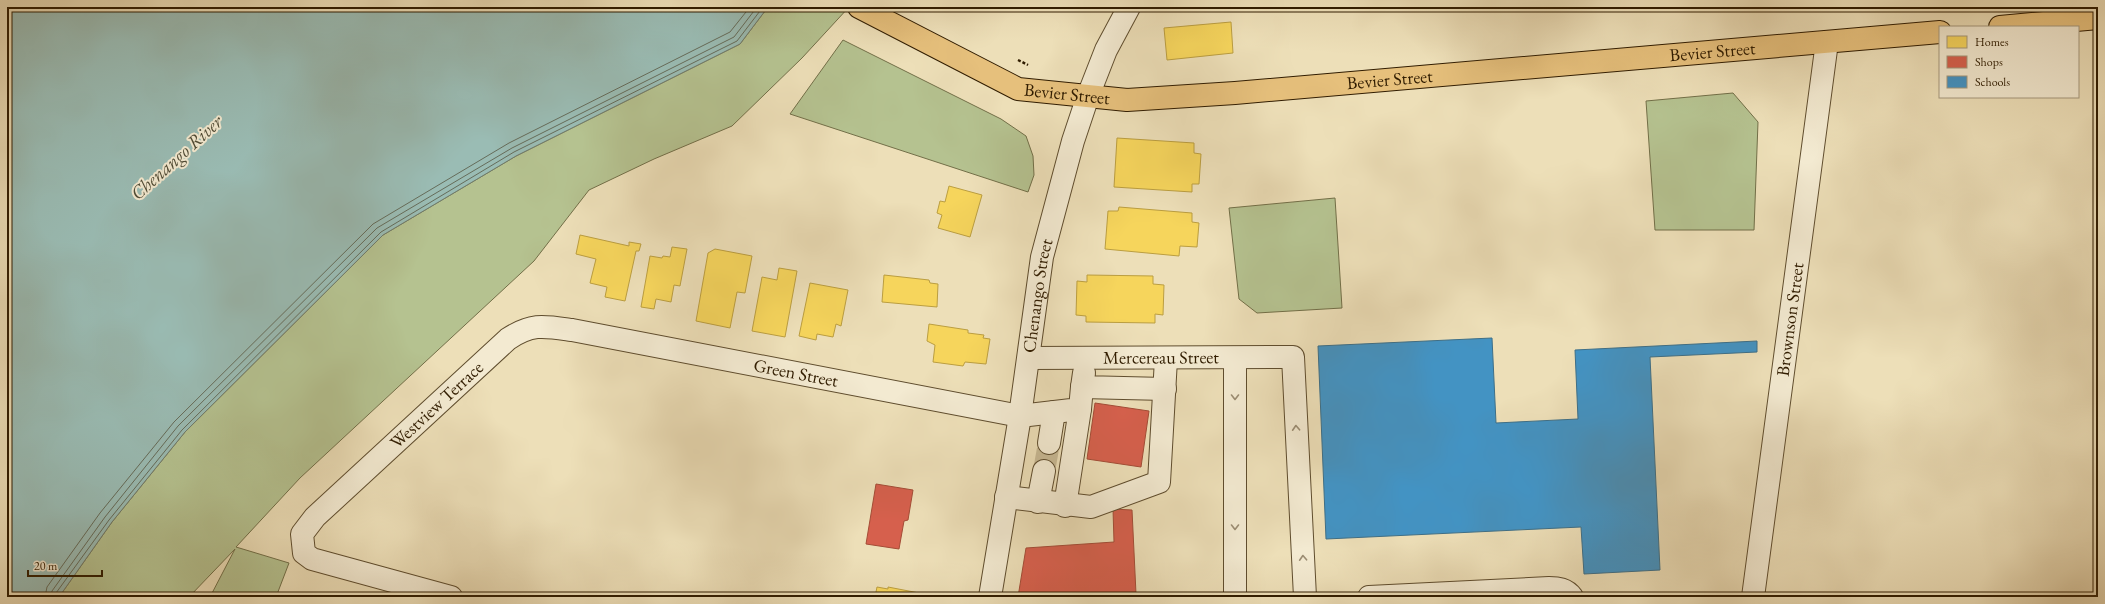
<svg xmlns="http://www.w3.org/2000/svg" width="2105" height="604" viewBox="0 0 2105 604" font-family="'EB Garamond',serif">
<rect width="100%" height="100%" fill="#eddfb8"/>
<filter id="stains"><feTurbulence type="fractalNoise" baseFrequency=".005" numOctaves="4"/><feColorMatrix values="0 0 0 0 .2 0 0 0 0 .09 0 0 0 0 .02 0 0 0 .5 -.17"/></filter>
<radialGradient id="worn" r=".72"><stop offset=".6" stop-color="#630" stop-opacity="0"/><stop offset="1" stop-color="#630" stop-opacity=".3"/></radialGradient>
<g fill="#b5c290" stroke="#726f48">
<polygon points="768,7 849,7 802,58 732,126 654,159 589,190 534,261 300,478 236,547 289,563 276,597 210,597 235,549 189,597 59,597 112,522 185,432 383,235 516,156 740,44"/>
<polygon points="843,40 1001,119 1026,136 1033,156 1034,175 1028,192 790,114"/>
<polygon points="1733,93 1758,122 1754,230 1655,230 1646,101"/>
<polygon points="1335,198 1342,308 1257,313 1239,299 1229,208"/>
</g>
<polygon fill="#9abcb4" stroke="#707c6c" points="7,7 768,7 740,44 516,156 383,235 185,432 112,522 59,597 7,597"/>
<g fill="#f6d55c" stroke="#bb9e40">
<polygon points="1231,22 1233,53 1167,60 1164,28"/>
<polygon points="1117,138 1194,143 1194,153 1201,154 1199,184 1192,184 1192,192 1114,187"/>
<polygon points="949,186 982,195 970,237 938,228 942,215 937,213 940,201 945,202"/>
<polygon points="1119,207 1192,213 1192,222 1199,223 1197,247 1180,246 1179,256 1105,249 1108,211 1118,211"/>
<polygon points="580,235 629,246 629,242 641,244 639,251 636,251 625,301 605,297 607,287 590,283 596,259 576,254"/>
<polygon points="672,247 687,249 680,286 674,285 671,302 656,299 654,309 641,307 650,256 662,258 663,256 670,257"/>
<polygon points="715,249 752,256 745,293 737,292 730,328 696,321 708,253"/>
<polygon points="779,268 797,271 785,337 752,331 762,277 777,280"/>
<polygon points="884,275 929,280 930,283 938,284 937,307 882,302"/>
<polygon points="1087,275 1153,276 1153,284 1164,285 1163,315 1155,314 1155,323 1086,322 1086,316 1076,315 1077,281 1087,282"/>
<polygon points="810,283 848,290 841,326 836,324 833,337 817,334 816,340 799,336"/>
<polygon points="929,324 968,330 968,333 984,335 983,338 990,339 986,364 965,362 963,366 933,362 935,345 927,341"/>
<polygon points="877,587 888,589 888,587 919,593 918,595 927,597 875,597"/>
</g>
<g fill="#d6604d" stroke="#a44c36">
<polygon points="1095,403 1149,411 1141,467 1087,459"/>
<polygon points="876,484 913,490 908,520 904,521 899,549 866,544"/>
<polygon points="1113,509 1132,510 1136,594 1018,597 1026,548 1114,542"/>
</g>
<polygon fill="#4393c3" stroke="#3d6f88" points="1492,338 1496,423 1578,419 1575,350 1757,341 1757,352 1650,357 1660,570 1584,574 1581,527 1326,539 1318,346"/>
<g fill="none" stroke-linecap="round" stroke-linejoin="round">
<g stroke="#656c5a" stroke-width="1">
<polyline points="45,597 47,587 100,513 174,422 373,224 509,143 730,32 750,7"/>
<polyline points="51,597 52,591 105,517 178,426 377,228 512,148 734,37 757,7"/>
<polyline points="56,597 56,593 109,520 182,430 381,232 514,152 737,41 763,7"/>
</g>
<polyline stroke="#c7b893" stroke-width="22" stroke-dasharray="22 11" stroke-linecap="butt" points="1044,471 1049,443"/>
<defs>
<g id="minor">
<path id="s1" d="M 1029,358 L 1293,357 L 1305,597"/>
<polyline points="1235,358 1235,597"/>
<polyline points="1084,373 1082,387 1165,389"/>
<polyline points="1049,443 1054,412"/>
<polyline points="1006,497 1091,507 1159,482 1166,359"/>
<polyline points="1038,502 1044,471"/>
<polyline points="1065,506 1080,409"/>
<path id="s2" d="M 451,597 L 312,559 L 304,553 L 302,534 L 315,517 L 508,339 C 532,323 544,326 572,330 L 1020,416 L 1080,409 L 1082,387"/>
<path id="s3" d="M 990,597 L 1020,416 L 1042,257 L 1073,141 L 1088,96 L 1106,50 L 1129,7"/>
<path d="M 1369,597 L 1549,588 C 1558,588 1566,589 1572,597"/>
<path id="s4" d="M 1753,597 L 1827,42"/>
</g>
<g id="major">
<path id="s5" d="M 859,7 L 1018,89 L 1127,100 L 1235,93 L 1940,32"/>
<polyline points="2000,27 2098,18"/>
</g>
</defs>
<use href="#minor" stroke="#5f4d2e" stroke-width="24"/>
<use href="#major" stroke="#301c00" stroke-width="24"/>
<polyline stroke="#301c00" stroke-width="2.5" stroke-dasharray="3 2" stroke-linecap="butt" points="1018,60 1028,65"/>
<use href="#minor" stroke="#f3ead1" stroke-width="22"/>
<use href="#major" stroke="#e6c07c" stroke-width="22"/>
</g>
<defs><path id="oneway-chevron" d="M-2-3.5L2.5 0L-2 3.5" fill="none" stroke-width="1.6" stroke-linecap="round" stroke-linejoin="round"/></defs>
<g stroke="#9b8d73">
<use href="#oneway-chevron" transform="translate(1235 397) rotate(90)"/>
<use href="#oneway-chevron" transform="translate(1296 428) rotate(-93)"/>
<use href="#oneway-chevron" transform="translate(1235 527) rotate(90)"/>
<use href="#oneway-chevron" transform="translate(1303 558) rotate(-93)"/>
</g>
<g text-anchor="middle" stroke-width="4" stroke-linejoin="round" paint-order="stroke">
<g font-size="18" fill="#301c00" stroke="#f3ead1">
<text dy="6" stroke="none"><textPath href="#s5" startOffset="876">Bevier Street</textPath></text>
<text dy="6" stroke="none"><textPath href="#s5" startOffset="552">Bevier Street</textPath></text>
<text dy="6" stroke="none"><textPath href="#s5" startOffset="228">Bevier Street</textPath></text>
<text dy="6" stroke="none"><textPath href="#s3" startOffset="305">Chenango Street</textPath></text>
<text dy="6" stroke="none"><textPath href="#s4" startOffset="280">Brownson Street</textPath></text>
<text dy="6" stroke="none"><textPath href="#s1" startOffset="132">Mercereau Street</textPath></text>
<text dy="6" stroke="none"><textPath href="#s2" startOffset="752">Green Street</textPath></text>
<text dy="6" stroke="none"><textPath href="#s2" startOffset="360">Westview Terrace</textPath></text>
</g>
<g font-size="19" font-style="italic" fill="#504c36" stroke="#f3ead1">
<text transform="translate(176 157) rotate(-42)" y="7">Chenango River</text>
</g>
</g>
<rect width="2105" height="604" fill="none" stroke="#eddfb8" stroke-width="24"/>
<rect x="8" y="8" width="2089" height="588" fill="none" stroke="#301c00" stroke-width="2"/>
<rect x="12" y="12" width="2081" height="580" fill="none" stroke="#301c00"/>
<rect x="1939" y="26" width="140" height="72" fill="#f3ead1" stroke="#a5987d"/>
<rect x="1947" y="36" width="20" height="12" fill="#f6d55c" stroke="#a5987d"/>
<text x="1975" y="46" font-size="12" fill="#301c00">Homes</text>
<rect x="1947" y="56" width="20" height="12" fill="#d6604d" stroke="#a5987d"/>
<text x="1975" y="66" font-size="12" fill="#301c00">Shops</text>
<rect x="1947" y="76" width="20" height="12" fill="#4393c3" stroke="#a5987d"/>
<text x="1975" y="86" font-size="12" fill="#301c00">Schools</text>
<path d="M28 570v6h74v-6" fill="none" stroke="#301c00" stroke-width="2"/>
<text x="34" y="570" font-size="12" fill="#301c00" stroke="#f3ead1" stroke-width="3" paint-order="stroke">20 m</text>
<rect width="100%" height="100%" filter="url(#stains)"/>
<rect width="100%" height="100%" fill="url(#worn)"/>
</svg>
